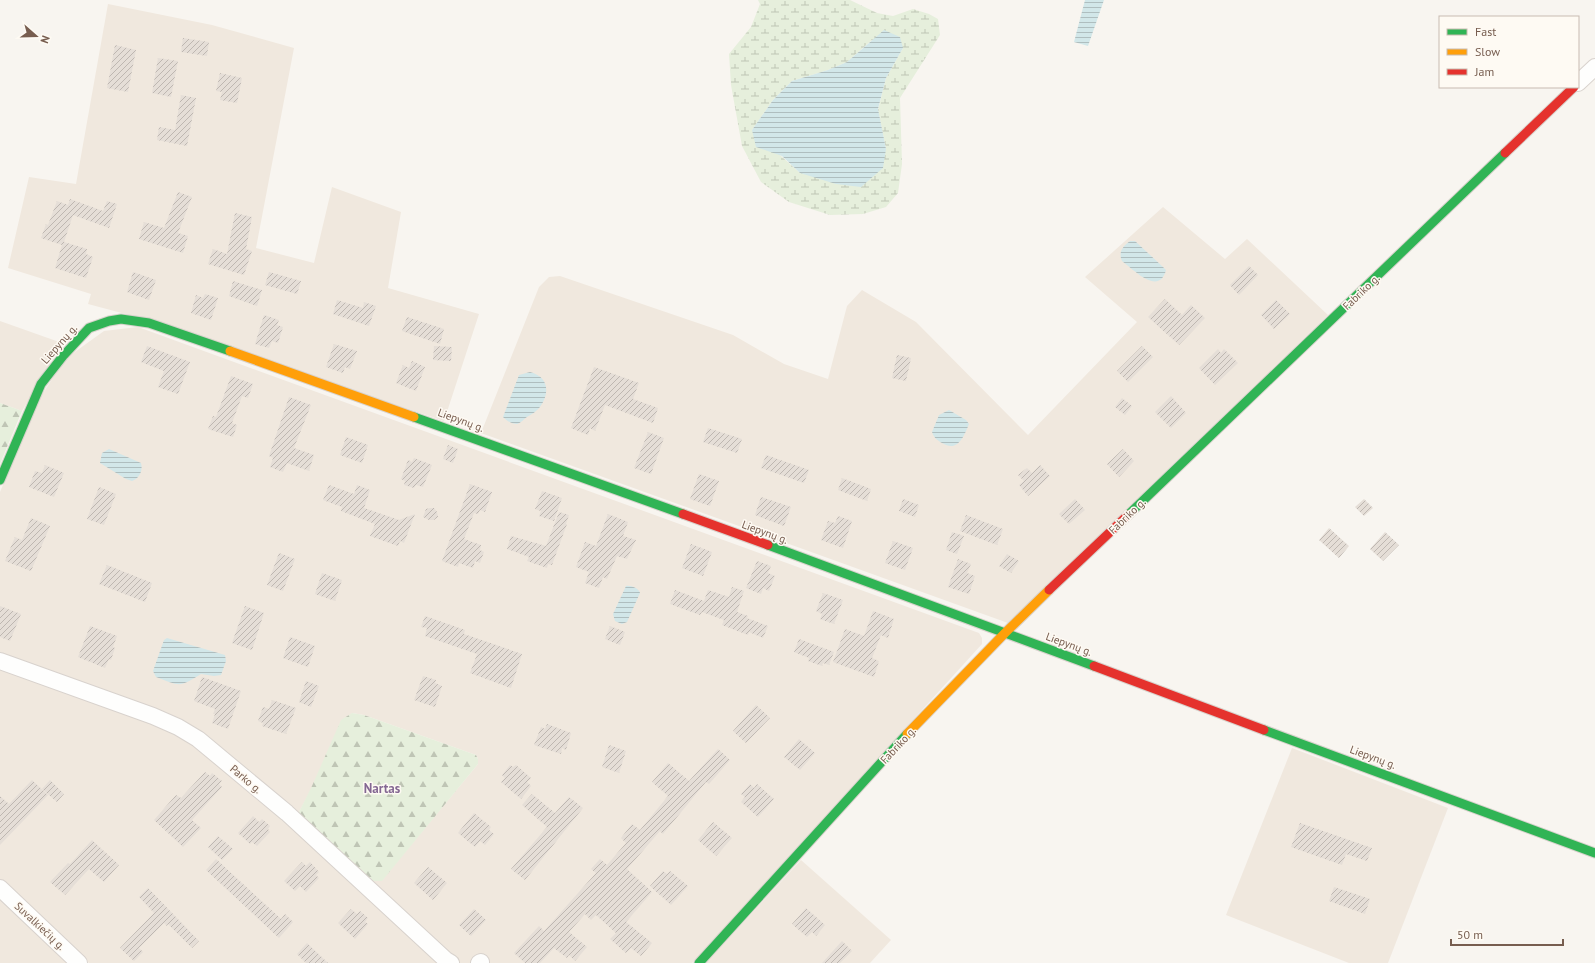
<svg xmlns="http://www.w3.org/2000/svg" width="1595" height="963" viewBox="0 0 1595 963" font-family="'PT Sans',sans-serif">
<defs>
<pattern id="forest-firs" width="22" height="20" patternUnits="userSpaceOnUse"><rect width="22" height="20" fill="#e6efdc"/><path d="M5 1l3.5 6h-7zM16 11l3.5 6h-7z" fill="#bfc5b5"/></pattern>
<pattern id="wetland-marsh" width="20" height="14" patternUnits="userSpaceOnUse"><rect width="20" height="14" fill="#e6efdc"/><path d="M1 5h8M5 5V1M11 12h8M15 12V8" fill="none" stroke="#bfc5b5"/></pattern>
<pattern id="water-rules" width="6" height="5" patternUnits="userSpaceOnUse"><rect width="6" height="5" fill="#d2e7e9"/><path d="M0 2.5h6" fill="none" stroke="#afbebf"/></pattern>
<pattern id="building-hatch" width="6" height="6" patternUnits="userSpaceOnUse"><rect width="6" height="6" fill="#e5ded7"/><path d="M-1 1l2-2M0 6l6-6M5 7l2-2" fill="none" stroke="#beb7b1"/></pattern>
</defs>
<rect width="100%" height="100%" fill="#f8f5f0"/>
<g fill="#f0e8de" fill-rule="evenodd">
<polygon points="108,4 212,25 294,48 256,248 314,263 332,187 401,212 388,288 479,314 444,421 133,316 88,304 91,294 8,268 29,177 76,184"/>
<polygon points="1163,207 1225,259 1247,239 1328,315 1008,623 481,433 539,287 549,277 560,276 733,335 784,364 828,379 847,306 862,290 916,322 1028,435 1137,322 1085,277"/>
<polygon points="0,321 62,343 22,411 0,403"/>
<path d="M 138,327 L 979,633 L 982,638 L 982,644 L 692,963 L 89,963 L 0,879 L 0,492 L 38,401 L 65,359 L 104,331 ZM 352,713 L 364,715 L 476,755 L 478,759 L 478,764 L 382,880 L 298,814 Z"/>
<polygon points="1292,748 1448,808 1388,963 1349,963 1226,915"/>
<polygon points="801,860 891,940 870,963 706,963"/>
<polygon points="0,900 20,917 69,963 0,963"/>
</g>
<g fill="url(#forest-firs)">
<polygon points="0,403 22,411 0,464"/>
<polygon points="352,713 364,715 476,755 478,759 478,764 382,881 373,881 368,879 298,814 312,786 341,720"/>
</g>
<path fill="url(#wetland-marsh)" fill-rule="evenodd" d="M 758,0 L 850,0 L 877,13 L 893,16 L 913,9 L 929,14 L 938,19 L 940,35 L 900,98 L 902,164 L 898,193 L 886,207 L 863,214 L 830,215 L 789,202 L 761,182 L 742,146 L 731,85 L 729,54 L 751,27 L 760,4 ZM 872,40 L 903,48 L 886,78 L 878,110 L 886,149 L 800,173 L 752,130 L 773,100 L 792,81 L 828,70 L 847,62 Z"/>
<g fill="url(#water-rules)">
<polygon points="1085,0 1104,0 1088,46 1074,42"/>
<polygon points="884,30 900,37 903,48 886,78 878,109 886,149 883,168 861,187 836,184 800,173 782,156 756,147 752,130 773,100 792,81 828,70 847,62"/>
<path d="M 1130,241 L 1135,241 L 1163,267 L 1166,270 C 1159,297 1133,269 1122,261 C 1118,252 1123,246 1130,241 Z"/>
<path d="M 530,372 C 549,377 550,393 540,407 C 537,411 532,414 527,417 C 524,419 521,423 517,424 C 512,424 507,421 503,417 L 519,375 Z"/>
<path d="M 949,410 L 966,420 L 969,424 C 964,436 958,453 942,443 C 937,440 934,438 932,432 L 939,415 Z"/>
<path d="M 109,449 L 141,463 C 143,470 140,478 132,481 L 126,479 L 100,463 L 102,453 Z"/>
<path d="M 626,586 C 630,585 639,588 640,593 L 627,622 L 622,624 L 615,621 L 613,614 Z"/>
<path d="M 167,638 L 225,655 L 226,661 L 221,675 L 214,676 L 201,674 C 179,688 180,686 156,677 L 153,671 L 164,640 Z"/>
</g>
<g fill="url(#building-hatch)">
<polygon points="183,38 209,42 207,56 181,52"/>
<polygon points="115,45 136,50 128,92 107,88"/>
<polygon points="158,58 178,61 171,97 152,93"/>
<polygon points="220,73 242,78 237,103 220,100 222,92 216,91"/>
<polygon points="181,95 196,98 187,146 157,140 159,127 175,130"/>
<polygon points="178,192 192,197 178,233 188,236 183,253 139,239 144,222 164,228"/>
<polygon points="70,199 103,211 107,201 117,204 109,228 73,215 64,242 87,249 86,254 93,257 86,278 55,268 62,245 41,238 46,224 48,225 57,201 68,205"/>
<polygon points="235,213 252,217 246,249 252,251 244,275 208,264 213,249 227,254"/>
<polygon points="1249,266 1258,275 1239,295 1230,285"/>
<polygon points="133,272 156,280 149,300 127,292"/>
<polygon points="269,272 301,281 297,294 265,285"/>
<polygon points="233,281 262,290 257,306 229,296"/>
<polygon points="205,294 218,298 211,320 191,313 196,295 203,298"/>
<polygon points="1165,299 1182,315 1191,305 1205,318 1179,345 1148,317"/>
<polygon points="337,300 363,308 364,302 376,306 369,326 333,314"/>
<polygon points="1276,300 1290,314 1274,329 1261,315"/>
<polygon points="264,315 279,320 277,325 283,327 278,343 272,341 269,348 255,344"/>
<polygon points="407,317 444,329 440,344 402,331"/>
<polygon points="334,344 357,351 350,369 345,367 343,373 326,367"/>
<polygon points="147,346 190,362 178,394 158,387 164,371 141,362"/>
<polygon points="434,346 452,347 451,361 433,360"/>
<polygon points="1142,346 1153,357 1128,382 1117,371"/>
<polygon points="1218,349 1221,353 1224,349 1238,363 1215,385 1199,368"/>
<polygon points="897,355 911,358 906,381 892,378"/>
<polygon points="412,361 425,367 416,391 396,383 403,365 409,368"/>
<polygon points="594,367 639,383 633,399 658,408 653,423 605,405 595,431 590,428 588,435 571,428"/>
<polygon points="231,376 253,384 248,398 242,396 232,423 237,425 233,437 208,429 213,416 216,417"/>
<polygon points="1171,396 1186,413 1171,428 1155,412"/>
<polygon points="289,397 311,405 294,448 314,455 309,471 287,463 283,472 270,467 273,458 269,456"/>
<polygon points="1122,398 1132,406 1125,415 1115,407"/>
<polygon points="708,428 742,439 737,453 703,442"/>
<polygon points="648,432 664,438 651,474 634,468"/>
<polygon points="346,437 368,445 362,463 340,455"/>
<polygon points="448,445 458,449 453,463 443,459"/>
<polygon points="1123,449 1134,461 1119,477 1107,464"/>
<polygon points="766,455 809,470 804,483 761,468"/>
<polygon points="414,458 432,465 423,487 416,485 414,488 404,485 405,481 401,479 408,460 412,462"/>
<polygon points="45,465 64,473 54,497 29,487 35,471 42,473"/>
<polygon points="1040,465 1050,476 1028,496 1019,485 1024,481 1018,475 1027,468 1032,473"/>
<polygon points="699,474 719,481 710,506 690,499"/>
<polygon points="842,478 871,489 867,501 838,490"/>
<polygon points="470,484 492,492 485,512 480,510 478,514 474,513 464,539 481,545 480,550 484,552 480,563 475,561 473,568 459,563 458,567 442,561"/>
<polygon points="329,485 354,494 357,485 370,490 364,508 399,520 415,514 404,543 400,541 398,546 370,536 375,524 341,511 342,507 323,500"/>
<polygon points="99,487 116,494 104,525 87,519"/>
<polygon points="542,491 562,498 554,521 539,516 541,511 535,509"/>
<polygon points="761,497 791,507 784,526 755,515"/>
<polygon points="903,499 919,505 915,517 899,511"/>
<polygon points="1075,499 1085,510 1069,524 1059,514"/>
<polygon points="1364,499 1373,508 1364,516 1355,507"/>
<polygon points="430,508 434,508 437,512 438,517 434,520 429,520 423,517 426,509"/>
<polygon points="559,512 569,515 566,524 567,524 552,565 548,564 547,568 527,561 529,557 507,549 511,536 546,546"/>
<polygon points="608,514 628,522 623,536 636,540 627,559 617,556 607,579 603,577 599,588 585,583 589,572 576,567 585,542 596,546"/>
<polygon points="966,515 1003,529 997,545 960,531"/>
<polygon points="838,516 852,521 843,548 821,540 828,521 835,523"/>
<polygon points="31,518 50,526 31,571 5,561 15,537 22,540"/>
<polygon points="1329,528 1349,546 1339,558 1319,540"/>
<polygon points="952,532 964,536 957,554 946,550"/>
<polygon points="1385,532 1399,545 1383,561 1370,549"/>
<polygon points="893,541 913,548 905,570 885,563"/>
<polygon points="691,544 712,552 703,576 682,568"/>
<polygon points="279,553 295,559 283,591 267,585"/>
<polygon points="1007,554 1019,561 1011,573 999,566"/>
<polygon points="958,559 971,564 967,573 975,576 969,594 948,587"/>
<polygon points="757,561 771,566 768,573 775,576 769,591 763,588 761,594 746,588"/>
<polygon points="107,565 152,583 145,602 99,584"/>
<polygon points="322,573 342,580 335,601 315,594"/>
<polygon points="732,587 744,591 737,612 748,616 747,618 768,626 763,638 749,632 748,635 722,625 724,620 702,612 700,615 670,604 675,590 704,601 708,590 729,597"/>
<polygon points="823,593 843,600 834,624 820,619 822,614 816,611"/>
<polygon points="0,606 21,614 10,641 0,637"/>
<polygon points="245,606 264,613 252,650 232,643"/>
<polygon points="873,611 894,619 888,638 881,635 872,658 879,661 874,677 833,662 845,629 864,636"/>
<polygon points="425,616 465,630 464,634 522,654 511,688 470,673 477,654 425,636 427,628 421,627"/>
<polygon points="90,626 117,636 113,647 115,648 111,660 109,659 105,668 78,657"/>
<polygon points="610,626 625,632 620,645 605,639"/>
<polygon points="290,637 315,646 308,667 283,658"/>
<polygon points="799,639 834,652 829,665 823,663 822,666 808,661 809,658 794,652"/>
<polygon points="423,676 436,680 435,683 442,686 435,707 414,700"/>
<polygon points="202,677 241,691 228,729 212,723 215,714 213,714 215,709 194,701"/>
<polygon points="306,681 319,686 311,707 299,702"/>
<polygon points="272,700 296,708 286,734 262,726 263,723 258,721 263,707 269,709"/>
<polygon points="756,705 770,718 746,743 733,731"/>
<polygon points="547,724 571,733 566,750 562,748 561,754 534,745 541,727 545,729"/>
<polygon points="799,739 815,753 800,770 784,757"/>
<polygon points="609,745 626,751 619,773 602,767"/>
<polygon points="718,749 730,760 709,784 706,782 663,834 660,831 627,869 652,892 626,922 652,943 641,956 631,948 626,953 610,939 616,933 596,915 591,920 585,914 569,932 587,947 575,961 569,955 567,958 554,948 540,963 525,963 514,953 539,926 544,931 596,873 591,869 600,859 607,865 626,843 621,838 632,824 640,830 668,796 652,782 668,763 689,781"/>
<polygon points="510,765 513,767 516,765 531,778 527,782 531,786 521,799 501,782 505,778 502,775"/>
<polygon points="205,772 210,776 212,773 222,781 219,784 222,787 192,820 201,828 183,847 154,820 176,795 181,798"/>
<polygon points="32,780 48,795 0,845 0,796 9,804"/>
<polygon points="50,780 64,794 57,802 42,789"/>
<polygon points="750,784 754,788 757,784 774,799 758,817 741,802 745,797 741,794"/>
<polygon points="532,794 555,813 569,797 583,808 525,880 511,869 547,827 522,805"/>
<polygon points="474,813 491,827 489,830 494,834 485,845 480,841 475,847 458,833"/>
<polygon points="253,816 259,822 262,819 270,826 268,829 270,832 257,846 252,842 250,844 238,833"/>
<polygon points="713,822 732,838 716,856 698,840"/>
<polygon points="1300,823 1372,848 1367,861 1346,854 1342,865 1291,847"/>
<polygon points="218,836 233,849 222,860 208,847"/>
<polygon points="92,840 119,865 104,882 89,869 65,895 50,882 68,863 70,864"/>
<polygon points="216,859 281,919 285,914 293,922 279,938 206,870"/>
<polygon points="302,862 306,866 310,862 319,872 316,875 319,878 306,892 300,886 295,891 284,881"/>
<polygon points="428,867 447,883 433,900 414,883"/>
<polygon points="663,871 667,874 670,871 688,886 671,905 650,886"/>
<polygon points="1334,887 1370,899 1365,914 1329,901"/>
<polygon points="148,888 199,941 192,948 168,924 167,926 164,923 139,948 143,952 134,961 120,948 154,913 139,897"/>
<polygon points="806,908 825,925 816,936 812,932 807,937 792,924"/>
<polygon points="351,909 357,914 360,911 368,918 365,922 368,924 355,939 338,923"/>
<polygon points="474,909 486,920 471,936 459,925"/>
<polygon points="842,941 852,951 840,963 822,963"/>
<polygon points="307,943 328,963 306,963 297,954"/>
</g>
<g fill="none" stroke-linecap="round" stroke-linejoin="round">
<defs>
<g id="street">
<polyline points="1578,83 1595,67"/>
<polyline points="0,661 153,716 178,727 198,739 287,813 446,960 451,963"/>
<polyline points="0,888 79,963"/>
<polyline points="479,963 481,962"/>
</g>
<g id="fast">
<polyline points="414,417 683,514"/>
<polyline points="0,480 41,384 63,356 89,328 109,321 121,319 149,323 230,351"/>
<polyline points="1128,515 1505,153"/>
<polyline points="768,545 1094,666"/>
<polyline points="1264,730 1595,853"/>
<polyline points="699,963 907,734"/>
</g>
<g id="slow">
<polyline points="230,351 414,417"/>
<polyline points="907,734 1005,633 1049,590"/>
</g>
<g id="jam">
<polyline points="1505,153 1574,87"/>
<polyline points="683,514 768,545"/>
<polyline points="1049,590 1128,515"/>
<polyline points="1094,666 1264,730"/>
</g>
</defs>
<use href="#street" stroke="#d8d2cd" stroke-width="18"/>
<use href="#fast" stroke="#d8d2cc" stroke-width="11"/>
<use href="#slow" stroke="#d8d2cc" stroke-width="11"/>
<use href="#jam" stroke="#d8d2cc" stroke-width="11"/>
<use href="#street" stroke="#fefefd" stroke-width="16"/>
<use href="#fast" stroke="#30b455" stroke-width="9"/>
<use href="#slow" stroke="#ff9f0a" stroke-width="9"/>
<use href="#jam" stroke="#e5322d" stroke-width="9"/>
</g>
<g text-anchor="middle" stroke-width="3" stroke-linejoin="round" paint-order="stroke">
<g font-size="11" fill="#775d4f" stroke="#fefaf3">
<text transform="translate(1361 292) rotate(-44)" y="4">Fabriko g.</text>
<text transform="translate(59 344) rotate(-49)" y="4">Liepynų g.</text>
<text transform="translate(461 420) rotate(20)" y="4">Liepynų g.</text>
<text transform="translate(1127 516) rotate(-44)" y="4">Fabriko g.</text>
<text transform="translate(765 532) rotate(20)" y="4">Liepynų g.</text>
<text transform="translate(1069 644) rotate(20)" y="4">Liepynų g.</text>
<text transform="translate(898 745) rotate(-47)" y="4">Fabriko g.</text>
<text transform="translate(1373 757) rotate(20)" y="4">Liepynų g.</text>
<text transform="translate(246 779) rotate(40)" y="4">Parko g.</text>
<text transform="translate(40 926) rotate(43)" y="4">Suvalkiečių g.</text>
</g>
<g font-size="13" font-weight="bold" fill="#836792" stroke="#fefaf3">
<text x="382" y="793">Nartas</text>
</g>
</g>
<rect x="1439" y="16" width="140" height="72" fill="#fefaf3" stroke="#c8bbb1"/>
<rect x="1447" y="29" width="20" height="6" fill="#30b455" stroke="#c8bbb1"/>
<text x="1475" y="36" font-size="12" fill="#775d4f">Fast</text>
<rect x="1447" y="49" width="20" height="6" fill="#ff9f0a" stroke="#c8bbb1"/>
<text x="1475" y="56" font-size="12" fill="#775d4f">Slow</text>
<rect x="1447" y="69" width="20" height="6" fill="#e5322d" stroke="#c8bbb1"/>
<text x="1475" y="76" font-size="12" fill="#775d4f">Jam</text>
<g transform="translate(36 36) rotate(110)" stroke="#fefaf3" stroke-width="3" paint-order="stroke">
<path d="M0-3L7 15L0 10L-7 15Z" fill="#775d4f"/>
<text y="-6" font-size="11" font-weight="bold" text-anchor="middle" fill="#775d4f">N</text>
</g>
<path d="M1451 939v6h112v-6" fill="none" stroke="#775d4f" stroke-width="2"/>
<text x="1457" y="939" font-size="12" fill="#775d4f" stroke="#fefaf3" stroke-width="3" paint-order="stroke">50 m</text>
</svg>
